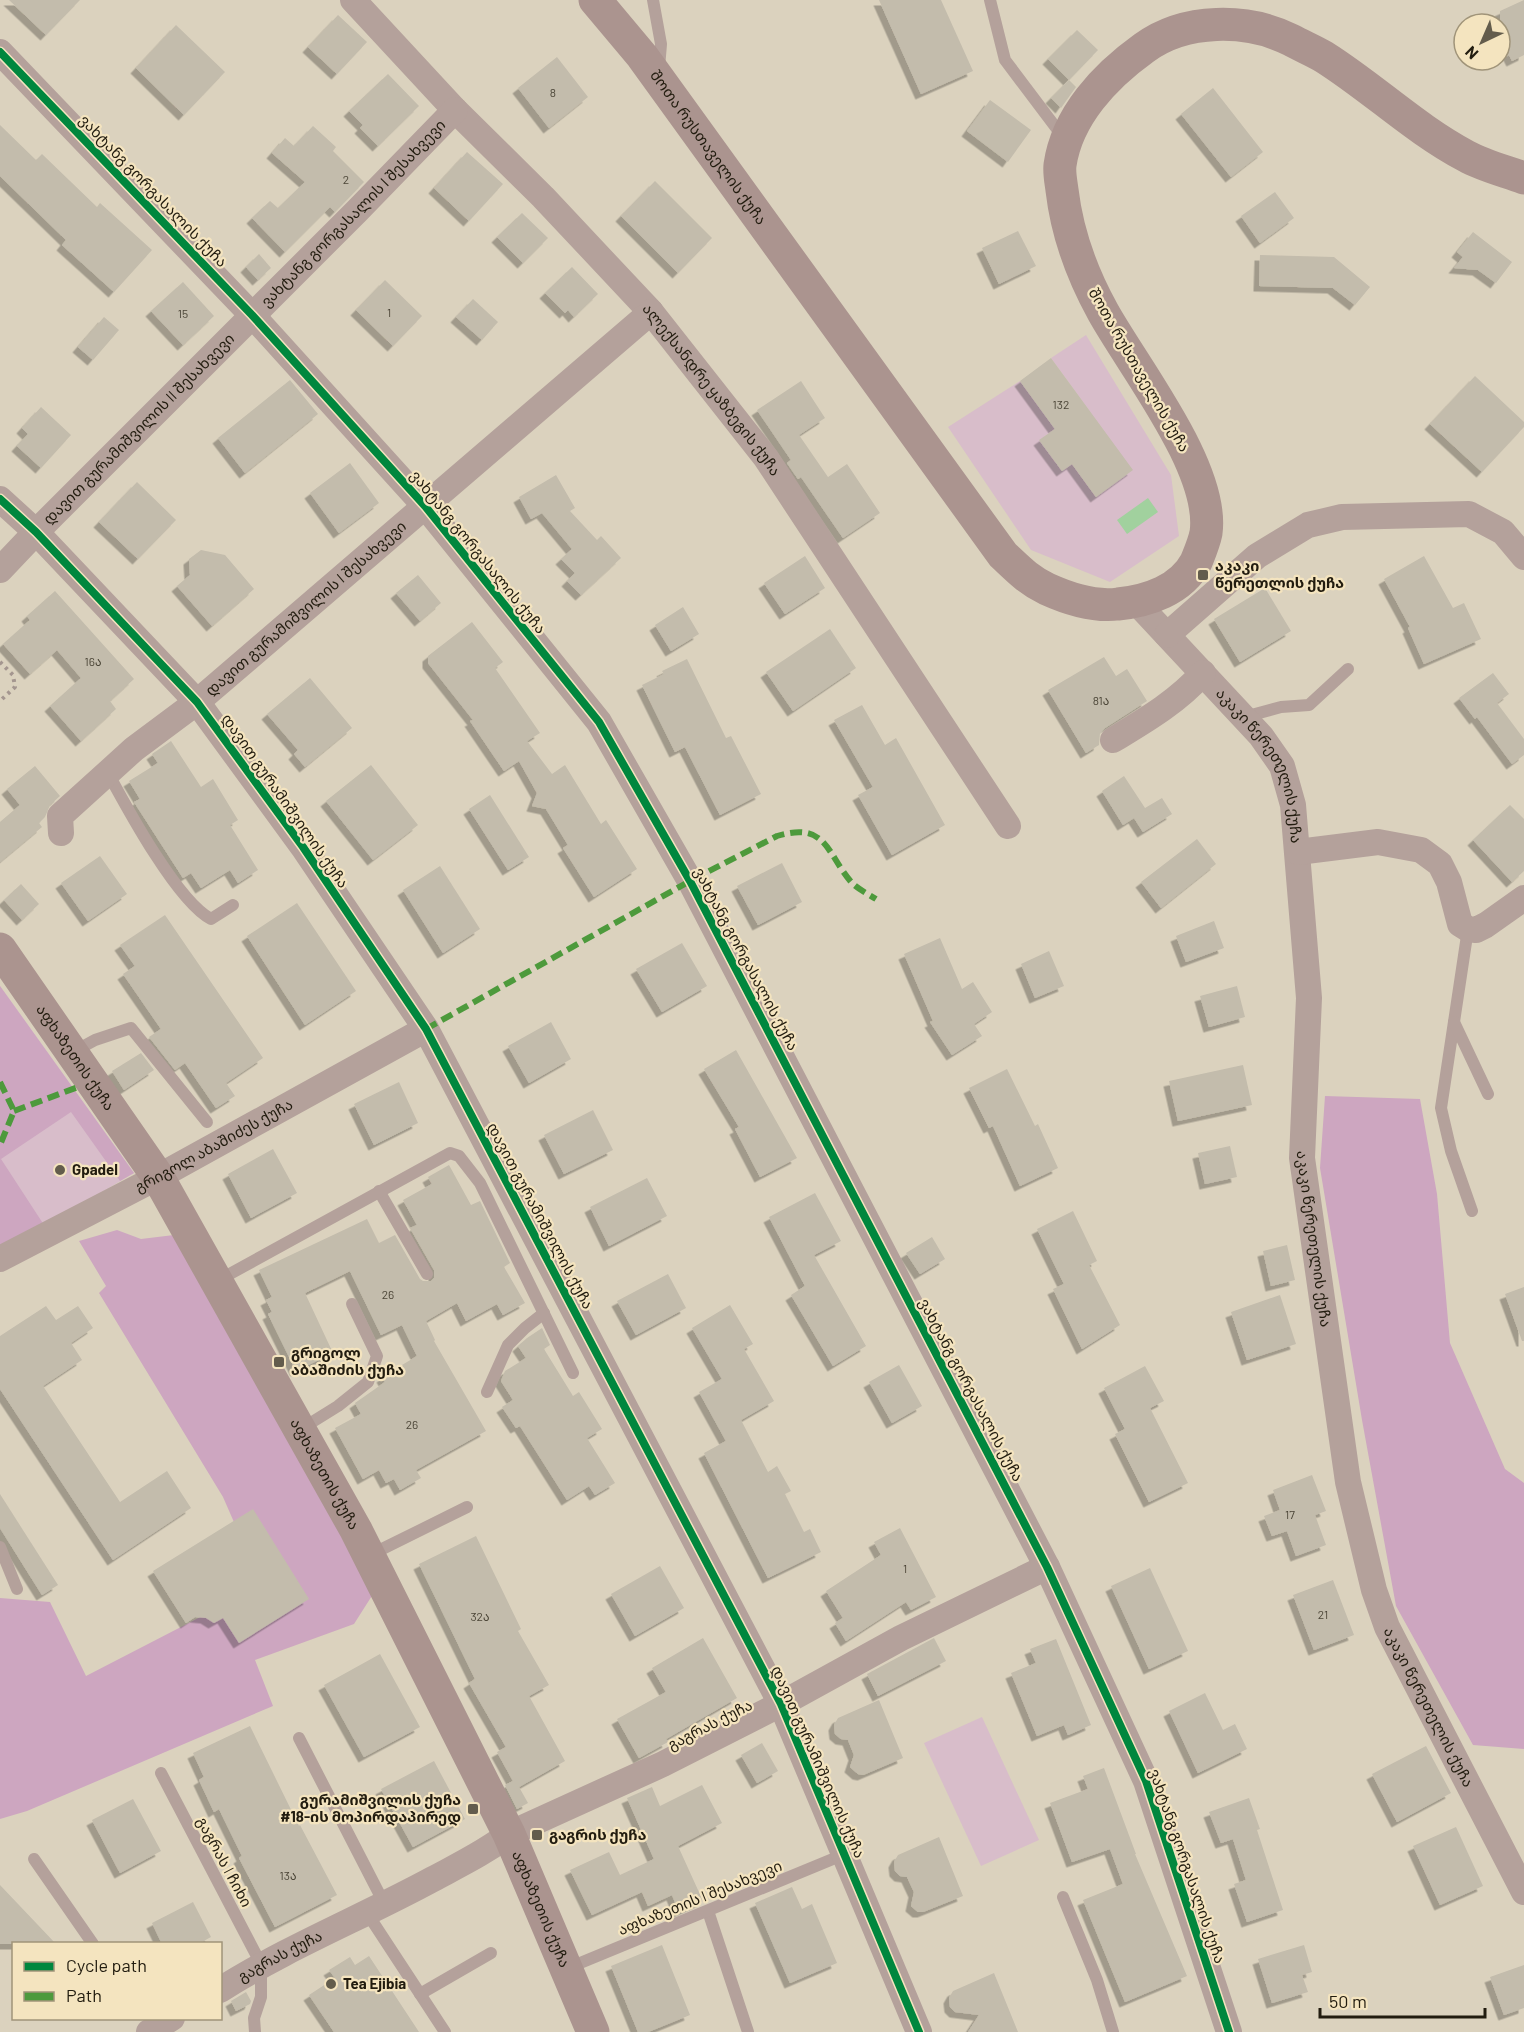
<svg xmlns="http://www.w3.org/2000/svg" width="1524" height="2032" viewBox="0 0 1524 2032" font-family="Barlow,'Noto Sans Georgian',sans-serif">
<defs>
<filter id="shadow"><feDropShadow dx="-5.5" dy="5.5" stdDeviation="0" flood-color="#0004"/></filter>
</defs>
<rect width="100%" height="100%" fill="#dbd2be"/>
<g fill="#d8bdca">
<polygon points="1086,335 1171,475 1179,536 1110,582 1031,550 948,427 1020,381 1055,429 1040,440 1062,471 1072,464 1096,497 1132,470 1051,358"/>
<polygon points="0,986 134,1173 87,1201 0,1247"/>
<polygon points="982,1717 1039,1840 981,1866 924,1743"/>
</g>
<g fill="#cda6c0">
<polygon points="0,986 134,1173 120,1181 71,1112 1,1159 44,1225 0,1247"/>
<polygon points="1325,1096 1420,1099 1437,1194 1450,1343 1505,1469 1524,1483 1524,1749 1473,1745 1396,1606 1362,1420 1320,1168"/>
<polygon points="117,1230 141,1239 174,1235 375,1591 354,1624 255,1660 273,1706 27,1811 0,1819 0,1598 50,1602 86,1676 210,1612 244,1545 223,1497 99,1293 106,1286 79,1241"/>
</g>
<polygon fill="#a1d19e" points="1148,498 1158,512 1127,534 1117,520"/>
<g fill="#c3bcac" filter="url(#shadow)">
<polygon points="9,0 80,0 46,35"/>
<polygon points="879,0 941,0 973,71 921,94"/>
<polygon points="1524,0 1524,55 1512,61 1509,55 1500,60 1500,11"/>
<polygon points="338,15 367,42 337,74 308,47"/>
<polygon points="176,25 225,72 184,115 136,68"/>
<polygon points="1077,30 1098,50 1069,80 1048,59"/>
<polygon points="557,57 588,97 549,128 518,88"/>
<polygon points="388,74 419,106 378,146 360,128 363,125 349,111"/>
<polygon points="1069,80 1076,87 1061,108 1051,98"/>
<polygon points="1213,88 1263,152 1231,177 1181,114"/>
<polygon points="990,100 1031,130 1008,162 967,131"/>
<polygon points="0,125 36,160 42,154 97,207 100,203 152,250 114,292 62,245 66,240 0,176"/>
<polygon points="313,126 336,147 333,151 364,182 335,212 330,207 285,252 252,218 270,201 278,208 305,182 272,153 285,138 294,146"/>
<polygon points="467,152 503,184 469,221 434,188"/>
<polygon points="655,181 712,238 678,273 621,216"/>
<polygon points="1275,192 1294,218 1260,243 1241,216"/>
<polygon points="522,213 548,238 523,263 497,237"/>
<polygon points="1018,231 1036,266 999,284 982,248"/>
<polygon points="1473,232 1512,262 1496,283 1478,270 1454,268 1463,257 1457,252"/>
<polygon points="259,254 271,268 258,280 246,267"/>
<polygon points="1260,255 1334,257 1370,287 1355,305 1333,288 1259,286"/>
<polygon points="572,267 598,294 574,317 568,310 565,313 545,293"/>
<polygon points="385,280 422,316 393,346 356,310"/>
<polygon points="183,282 214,316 183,345 151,311"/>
<polygon points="473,299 498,322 482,340 456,317"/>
<polygon points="104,317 119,330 93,360 78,347"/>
<polygon points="1051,358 1133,470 1096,497 1072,464 1062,471 1039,440 1055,429 1020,381"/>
<polygon points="1475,376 1524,422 1524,427 1482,472 1430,424"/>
<polygon points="290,380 318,414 245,473 218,438"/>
<polygon points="801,381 825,418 799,435 828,477 847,464 880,513 843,538 801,477 798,479 787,463 791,460 757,410"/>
<polygon points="41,407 71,435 41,468 17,446 28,434 22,428"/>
<polygon points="350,463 379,503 339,533 310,493"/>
<polygon points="556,475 575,508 570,511 597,540 601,536 621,558 581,595 567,581 575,573 561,559 572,549 542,513 531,519 519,497"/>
<polygon points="137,482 176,520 138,559 99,522"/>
<polygon points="201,550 225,555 254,589 212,626 177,586 190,575 189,559"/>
<polygon points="805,556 825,588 785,614 764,583"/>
<polygon points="1424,556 1453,608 1464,603 1481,639 1424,664 1408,628 1410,627 1384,579"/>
<polygon points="418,575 441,603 420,621 396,593"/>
<polygon points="1265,588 1291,631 1240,662 1214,619"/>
<polygon points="55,591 134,679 110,701 116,709 81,741 50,706 81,678 57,650 30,674 3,644 30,620 27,616"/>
<polygon points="683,607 699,634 671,651 655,625"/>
<polygon points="472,622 503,662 495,668 540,733 527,741 552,774 565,765 601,824 606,820 637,869 594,897 563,848 568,845 546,809 532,806 537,793 519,761 504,771 470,721 473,720 428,663 428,656"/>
<polygon points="830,629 856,668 793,711 766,672"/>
<polygon points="1104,657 1116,676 1127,669 1147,701 1105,728 1100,733 1099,745 1086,753 1048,690"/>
<polygon points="687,659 726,738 731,736 761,794 720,815 685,747 675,752 642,685 664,674 662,671"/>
<polygon points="1493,673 1509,694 1497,703 1524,739 1524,755 1512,764 1477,717 1475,719 1459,698"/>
<polygon points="310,678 352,728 305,767 294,754 298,750 267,714"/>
<polygon points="862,705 885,745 896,738 945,825 892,855 858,795 873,787 834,720"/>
<polygon points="171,741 201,787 213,779 238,820 230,825 258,870 238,883 230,870 201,888 191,873 183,878 134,802 140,799 129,781 158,763 152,754"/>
<polygon points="371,765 418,825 373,860 326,801"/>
<polygon points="35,766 60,796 50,805 45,817 39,823 42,827 0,862 0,822 20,805 7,789"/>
<polygon points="1124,776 1145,808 1162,798 1172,814 1143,832 1134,818 1123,825 1102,791"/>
<polygon points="490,795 529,857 508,870 469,809"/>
<polygon points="1510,805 1524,819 1524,871 1512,882 1473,840"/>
<polygon points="1197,839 1216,864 1161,908 1141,882"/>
<polygon points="100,856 127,894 88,921 61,883"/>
<polygon points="782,863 802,902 758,925 737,886"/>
<polygon points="440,866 480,929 443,953 403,890"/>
<polygon points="21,884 39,904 22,920 4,900"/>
<polygon points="297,903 356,991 305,1025 247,936"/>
<polygon points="165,915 263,1058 226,1083 235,1096 216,1108 185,1063 175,1070 149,1037 161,1029 123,974 135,966 120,945"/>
<polygon points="1214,921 1224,948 1186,962 1176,936"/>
<polygon points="940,938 962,989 973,982 992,1012 974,1024 982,1036 952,1055 930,1022 933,1021 904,954"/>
<polygon points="682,943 707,986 662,1012 636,969"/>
<polygon points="1049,951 1064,986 1035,998 1021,964"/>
<polygon points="1237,986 1245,1017 1209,1027 1200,996"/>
<polygon points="551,1022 571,1059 529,1083 508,1046"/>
<polygon points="736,1050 797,1158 760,1177 735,1129 739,1127 704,1069"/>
<polygon points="141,1053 154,1070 124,1090 112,1071"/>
<polygon points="1243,1065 1252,1105 1178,1121 1169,1081"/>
<polygon points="1007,1069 1035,1126 1038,1124 1058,1168 1020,1186 993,1126 989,1128 969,1088"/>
<polygon points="399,1082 418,1123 374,1145 354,1104"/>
<polygon points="593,1110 613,1150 564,1174 544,1135"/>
<polygon points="1230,1146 1237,1177 1205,1184 1198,1153"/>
<polygon points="273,1149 297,1193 251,1218 228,1174"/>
<polygon points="449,1165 471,1205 480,1201 510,1263 504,1267 525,1303 503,1315 497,1304 466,1321 457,1303 426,1321 435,1340 434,1341 486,1431 416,1470 421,1478 400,1490 394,1479 386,1483 379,1470 363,1479 335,1428 361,1414 355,1403 385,1382 382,1377 417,1356 402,1325 381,1335 350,1271 305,1293 333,1353 296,1371 268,1314 272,1312 266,1300 272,1297 259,1270 367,1219 379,1243 395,1235 420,1279 423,1281 431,1281 434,1278 434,1270 410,1228 417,1225 403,1200 432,1184 428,1177"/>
<polygon points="647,1178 667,1216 609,1246 590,1207"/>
<polygon points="815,1193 841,1241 814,1255 866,1346 833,1366 791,1295 805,1286 769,1217"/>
<polygon points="1073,1211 1097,1261 1089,1265 1120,1325 1082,1349 1053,1289 1064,1284 1037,1229"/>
<polygon points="932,1237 945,1259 920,1274 906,1253"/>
<polygon points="1287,1245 1295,1280 1271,1286 1263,1251"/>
<polygon points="668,1274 686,1308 636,1335 617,1301"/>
<polygon points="1524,1287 1524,1341 1522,1341 1505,1294"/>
<polygon points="1280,1295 1296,1344 1247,1360 1231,1312"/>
<polygon points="730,1305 753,1344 744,1349 774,1401 741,1420 768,1472 777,1466 791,1491 785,1494 804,1532 810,1529 821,1552 768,1578 704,1453 726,1441 699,1392 722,1379 692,1328"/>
<polygon points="46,1306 56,1320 78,1306 93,1328 71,1343 82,1360 43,1386 120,1502 167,1471 191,1508 113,1560 0,1389 0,1336"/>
<polygon points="542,1328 550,1345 544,1349 573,1396 579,1392 602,1429 587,1438 615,1483 595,1495 589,1486 567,1500 520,1426 516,1428 502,1407 513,1400 501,1381 505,1371 526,1358 518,1346 527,1338"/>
<polygon points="899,1365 922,1406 892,1423 869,1382"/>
<polygon points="1145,1366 1164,1401 1150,1408 1188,1483 1149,1502 1115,1434 1125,1429 1104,1388"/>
<polygon points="1312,1475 1326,1511 1315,1515 1326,1545 1296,1556 1287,1531 1272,1536 1264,1516 1280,1510 1273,1490"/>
<polygon points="0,1494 58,1585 42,1595 0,1528"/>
<polygon points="253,1509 309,1599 239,1643 223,1618 214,1623 206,1618 195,1617 186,1623 153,1571"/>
<polygon points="900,1528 936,1597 911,1610 906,1602 846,1641 835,1623 843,1618 826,1591 881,1555 874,1542"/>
<polygon points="476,1536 521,1629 518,1631 549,1685 529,1696 565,1761 519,1787 528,1803 517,1809 505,1785 513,1781 497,1752 506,1747 469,1683 475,1679 419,1564"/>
<polygon points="660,1566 684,1608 635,1636 611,1594"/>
<polygon points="1150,1568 1188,1651 1149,1669 1111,1586"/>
<polygon points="1333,1580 1354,1635 1314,1650 1293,1595"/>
<polygon points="703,1638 737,1698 666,1739 668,1742 639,1758 617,1719 666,1692 652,1668"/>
<polygon points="934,1638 946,1661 878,1696 867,1674"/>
<polygon points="1056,1639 1091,1725 1068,1735 1064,1725 1037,1736 1011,1673 1036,1663 1030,1649"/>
<polygon points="380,1654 420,1727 364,1757 324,1685"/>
<polygon points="1205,1693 1223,1730 1235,1724 1247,1749 1198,1773 1169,1711"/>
<polygon points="879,1700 903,1758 863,1775 858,1774 850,1767 854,1755 848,1740 841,1739 835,1734 834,1725 838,1718"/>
<polygon points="250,1726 299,1826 300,1825 337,1895 275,1927 239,1858 242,1856 219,1809 214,1812 199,1780 204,1777 193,1753"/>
<polygon points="762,1743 778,1771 757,1783 741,1755"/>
<polygon points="1426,1746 1451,1793 1397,1822 1372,1774"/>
<polygon points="434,1761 465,1819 413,1847 381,1789"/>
<polygon points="1104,1768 1136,1854 1135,1854 1187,1976 1125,2002 1083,1900 1123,1884 1110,1849 1072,1862 1050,1803 1088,1789 1083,1776"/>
<polygon points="702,1785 722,1823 678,1846 703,1901 679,1912 672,1895 648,1906 642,1892 592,1915 570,1870 609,1852 620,1875 654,1859 627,1798 652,1787 660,1806"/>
<polygon points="1249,1798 1260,1829 1257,1830 1283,1910 1247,1922 1234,1884 1246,1880 1233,1839 1221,1843 1209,1812"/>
<polygon points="133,1799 161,1851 120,1873 92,1820"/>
<polygon points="1456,1827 1483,1886 1440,1905 1413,1846"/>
<polygon points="939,1837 963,1896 923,1912 918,1912 911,1906 914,1892 907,1877 900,1876 895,1871 894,1862 898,1855"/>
<polygon points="0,1885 56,1944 0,1944"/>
<polygon points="792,1887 802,1909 812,1904 837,1963 790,1983 755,1903"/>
<polygon points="193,1902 211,1937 198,1944 162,1944 152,1923"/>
<polygon points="662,1945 690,2015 648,2032 638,2032 611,1966"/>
<polygon points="1304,1945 1312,1972 1302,1975 1308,1992 1272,2003 1258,1959"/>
<polygon points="369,1956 419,2032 334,2032 309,1995 335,1978 329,1970 350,1957 355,1965"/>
<polygon points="1524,1965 1524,2008 1504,2015 1490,1977"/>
<polygon points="994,1973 1018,2032 968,2032 979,2015 955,2012 950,2007 949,1998 953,1991"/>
<polygon points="246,1992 251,2001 250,2004 236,2011 231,2001"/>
</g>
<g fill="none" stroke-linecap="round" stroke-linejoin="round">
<polyline stroke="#a4968f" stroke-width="4" stroke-dasharray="3 4.5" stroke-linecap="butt" points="0,662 13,675 15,687 0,701"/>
<g stroke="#b4a19b" stroke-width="12">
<polyline points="653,0 661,44 659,68"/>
<polyline points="990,0 1005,60 1063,137"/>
<polyline points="1244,717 1281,707 1309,705 1348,669"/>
<path d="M 108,773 C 127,808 177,901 211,919 L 233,905"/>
<polyline points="1468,929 1441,1108 1451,1151 1472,1211"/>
<polyline points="1454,1022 1488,1094"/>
<polyline points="73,1052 95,1040 131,1028 207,1122"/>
<polyline points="379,1191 427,1274"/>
<polyline points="217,1281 450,1153 459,1156 480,1183 573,1373"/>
<polyline points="487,1392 508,1345 525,1328 544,1313"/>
<polyline points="301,1429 338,1406 368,1382 377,1356 352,1304"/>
<polyline points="0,1547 17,1589"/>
<polyline points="370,1555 467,1507"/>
<polyline points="299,1738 385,1905"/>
<polyline points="161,1773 261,1964 261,1997 254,2018 255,2032"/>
<polyline points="34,1859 93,1944"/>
<polyline points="1063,1897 1097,1980 1113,2032"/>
<polyline points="708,1911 748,2032"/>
<polyline points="367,1913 445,2032"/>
<polyline points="568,1968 845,1854"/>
<polyline points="420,1994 491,1953"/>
</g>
<g stroke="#b4a19b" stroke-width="26">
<path id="s1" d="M 353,0 L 455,110 L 543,197 L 651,312 L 766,458 L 1008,826"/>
<polyline points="0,52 252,315 425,506 599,722 690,881 1047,1567 1146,1781 1229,2032"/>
<polyline points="0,499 36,532 197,702 303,847 426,1029 781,1704 919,2032"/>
<path id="s2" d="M 0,570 L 36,532 L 357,211 L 455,110"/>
<path id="s3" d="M 1136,602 L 1261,736 L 1282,766 L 1293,805 L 1309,998 L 1302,1158 L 1348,1482 L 1374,1590 L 1387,1627 L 1524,1892"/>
<polyline points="1167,635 1257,556 1308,525 1342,517 1469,514 1503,532 1524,557"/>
<path d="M 1113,740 C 1146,720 1177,702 1203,673"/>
<path id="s4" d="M 61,833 L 60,816 L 134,749 L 197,702 L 651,312"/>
<polyline points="1298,852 1378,842 1421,850 1440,864 1449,882 1460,924 1468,929 1476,930 1486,925 1524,898"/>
<path id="s5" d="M 0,1259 L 158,1177 L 426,1029"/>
<path id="s6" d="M 220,1990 C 288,1947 363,1917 433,1879 C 459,1865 486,1852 509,1834 L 663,1764 L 781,1704 L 901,1638 L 1047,1567"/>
<polyline points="149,2032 172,2018"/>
</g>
<g stroke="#ab948f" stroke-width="33">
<path id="s7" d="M 595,0 L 642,56 L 1003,555 C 1018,569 1028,580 1047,589 C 1069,599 1094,607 1118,604 C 1148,601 1181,590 1196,562 C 1200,552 1204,543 1206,533 C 1215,469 1134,368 1103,312 C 1082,274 1067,233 1062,190 C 1061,182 1059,173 1060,165 C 1067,116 1105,76 1144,48 C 1185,18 1247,18 1291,40 C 1302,46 1314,51 1324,57 C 1373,88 1415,129 1466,156 C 1484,166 1505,171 1524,178"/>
<path id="s8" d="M 0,949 L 158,1177 L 356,1530 L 509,1834 L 593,2032"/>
</g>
<g stroke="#4d9a3c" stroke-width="6" stroke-dasharray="12 6" stroke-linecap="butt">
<path d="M 426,1029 L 690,881 L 777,836 C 827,821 826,853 852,883 C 858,889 868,894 876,899"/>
<polyline points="0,1082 14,1111 0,1145"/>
<polyline points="14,1111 78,1087"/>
</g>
<defs>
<g id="cycleway">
<polyline points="0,52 252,315 425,506 599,722 690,881 1047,1567 1146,1781 1229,2032"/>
<polyline points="0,499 36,532 197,702 303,847 426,1029 781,1704 919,2032"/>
</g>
</defs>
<use href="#cycleway" stroke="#f4e4bf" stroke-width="11"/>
<use href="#cycleway" stroke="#00873e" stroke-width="8"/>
</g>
<g fill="#635c4c" stroke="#f4e4bf" stroke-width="2">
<rect x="1197" y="569" width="12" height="12" rx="3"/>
<circle cx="60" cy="1170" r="6"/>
<rect x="273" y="1356" width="12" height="12" rx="3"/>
<rect x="467" y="1803" width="12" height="12" rx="3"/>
<rect x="531" y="1829" width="12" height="12" rx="3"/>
<circle cx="331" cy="1984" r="6"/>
</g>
<g text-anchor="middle" stroke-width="4.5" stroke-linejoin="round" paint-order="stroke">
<g font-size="12" fill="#4b4537">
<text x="553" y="97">8</text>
<text x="346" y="184">2</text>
<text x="389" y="317">1</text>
<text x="183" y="318">15</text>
<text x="1061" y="409">132</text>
<text x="93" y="666">16ა</text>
<text x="1101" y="705">81ა</text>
<text x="388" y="1299">26</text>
<text x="412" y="1429">26</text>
<text x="1290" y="1519">17</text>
<text x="905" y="1573">1</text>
<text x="1323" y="1619">21</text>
<text x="480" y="1621">32ა</text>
<text x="288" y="1880">13ა</text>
</g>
<g font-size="15" fill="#221c0f" stroke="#f4e4bf">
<text dy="5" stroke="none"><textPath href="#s7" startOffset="186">შოთა რუსთაველის ქუჩა</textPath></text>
<text transform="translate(153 191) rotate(46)" y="5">ვახტანგ გორგასალის ქუჩა</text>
<text dy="5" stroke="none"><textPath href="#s2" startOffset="502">ვახტანგ გორგასალის I შესახვევი</textPath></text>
<text transform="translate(1139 370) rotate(60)" y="5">შოთა რუსთაველის ქუჩა</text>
<text dy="5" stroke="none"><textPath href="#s1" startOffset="530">ალექსანდრე ყაზბეგის ქუჩა</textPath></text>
<text dy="5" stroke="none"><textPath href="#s2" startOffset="198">დავით გურამიშვილის II შესახვევი</textPath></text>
<text transform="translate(478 552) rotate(51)" y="5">ვახტანგ გორგასალის ქუჩა</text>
<text dy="5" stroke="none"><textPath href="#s4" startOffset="339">დავით გურამიშვილის I შესახვევი</textPath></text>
<text dy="5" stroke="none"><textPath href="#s3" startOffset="210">აკაკი წერეთელის ქუჩა</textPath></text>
<text transform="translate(285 801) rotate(55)" y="5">დავით გურამიშვილის ქუჩა</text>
<text transform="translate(746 959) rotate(62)" y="5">ვახტანგ გორგასალის ქუჩა</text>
<text dy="5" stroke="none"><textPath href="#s8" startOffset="132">აფხაზეთის ქუჩა</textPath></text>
<text dy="5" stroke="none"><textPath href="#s5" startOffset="242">გრიგოლ აბაშიძეს ქუჩა</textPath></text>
<text transform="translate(540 1216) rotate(62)" y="5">დავით გურამიშვილის ქუჩა</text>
<text dy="5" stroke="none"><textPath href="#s3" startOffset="696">აკაკი წერეთელის ქუჩა</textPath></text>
<text transform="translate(971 1390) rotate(62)" y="5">ვახტანგ გორგასალის ქუჩა</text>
<text dy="5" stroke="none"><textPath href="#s8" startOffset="618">აფხაზეთის ქუჩა</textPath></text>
<text dy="5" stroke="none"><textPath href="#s3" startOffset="1182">აკაკი წერეთელის ქუჩა</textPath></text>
<text transform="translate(710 1725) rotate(-27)" y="5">გაგრას ქუჩა</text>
<text transform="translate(818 1762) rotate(66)" y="5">დავით გურამიშვილის ქუჩა</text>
<text transform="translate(224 1862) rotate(62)" y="5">გაგრას I ჩიხი</text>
<text transform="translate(1187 1866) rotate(71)" y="5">ვახტანგ გორგასალის ქუჩა</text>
<text transform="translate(700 1898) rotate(-22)" y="5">აფხაზეთის I შესახვევი</text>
<text dy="5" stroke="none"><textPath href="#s8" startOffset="1104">აფხაზეთის ქუჩა</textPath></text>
<text dy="5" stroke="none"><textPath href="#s6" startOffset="69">გაგრას ქუჩა</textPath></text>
</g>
<g font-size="15" font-weight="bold" fill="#221c0f" stroke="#f4e4bf" text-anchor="start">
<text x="1215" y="571">აკაკი<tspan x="1215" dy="17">წერეთლის ქუჩა</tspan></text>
<text x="72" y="1175">Gpadel</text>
<text x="291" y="1358">გრიგოლ<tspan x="291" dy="17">აბაშიძის ქუჩა</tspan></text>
<text x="461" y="1805" text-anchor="end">გურამიშვილის ქუჩა<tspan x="461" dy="17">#18-ის მოპირდაპირედ</tspan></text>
<text x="549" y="1840">გაგრის ქუჩა</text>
<text x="343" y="1989">Tea Ejibia</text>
</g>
</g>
<rect x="12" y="1942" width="210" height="78" fill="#f4e4bf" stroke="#a09479" stroke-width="1.5"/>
<rect x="24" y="1962" width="30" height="9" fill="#00873e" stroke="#a09479" stroke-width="1.5"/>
<text x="66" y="1972" font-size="18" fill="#221c0f">Cycle path</text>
<rect x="24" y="1992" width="30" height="9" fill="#4d9a3c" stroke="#a09479" stroke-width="1.5"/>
<text x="66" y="2002" font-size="18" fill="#221c0f">Path</text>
<g transform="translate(1482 42) rotate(224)"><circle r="28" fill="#f4e4bf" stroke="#a09479" stroke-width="1.5"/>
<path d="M0-4.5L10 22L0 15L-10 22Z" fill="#635c4c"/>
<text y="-9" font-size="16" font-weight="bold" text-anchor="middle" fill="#221c0f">N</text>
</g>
<path d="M1320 2008v9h165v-9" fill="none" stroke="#221c0f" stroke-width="3"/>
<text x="1329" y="2008" font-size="18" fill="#221c0f" stroke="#f4e4bf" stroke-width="4.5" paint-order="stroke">50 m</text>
</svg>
